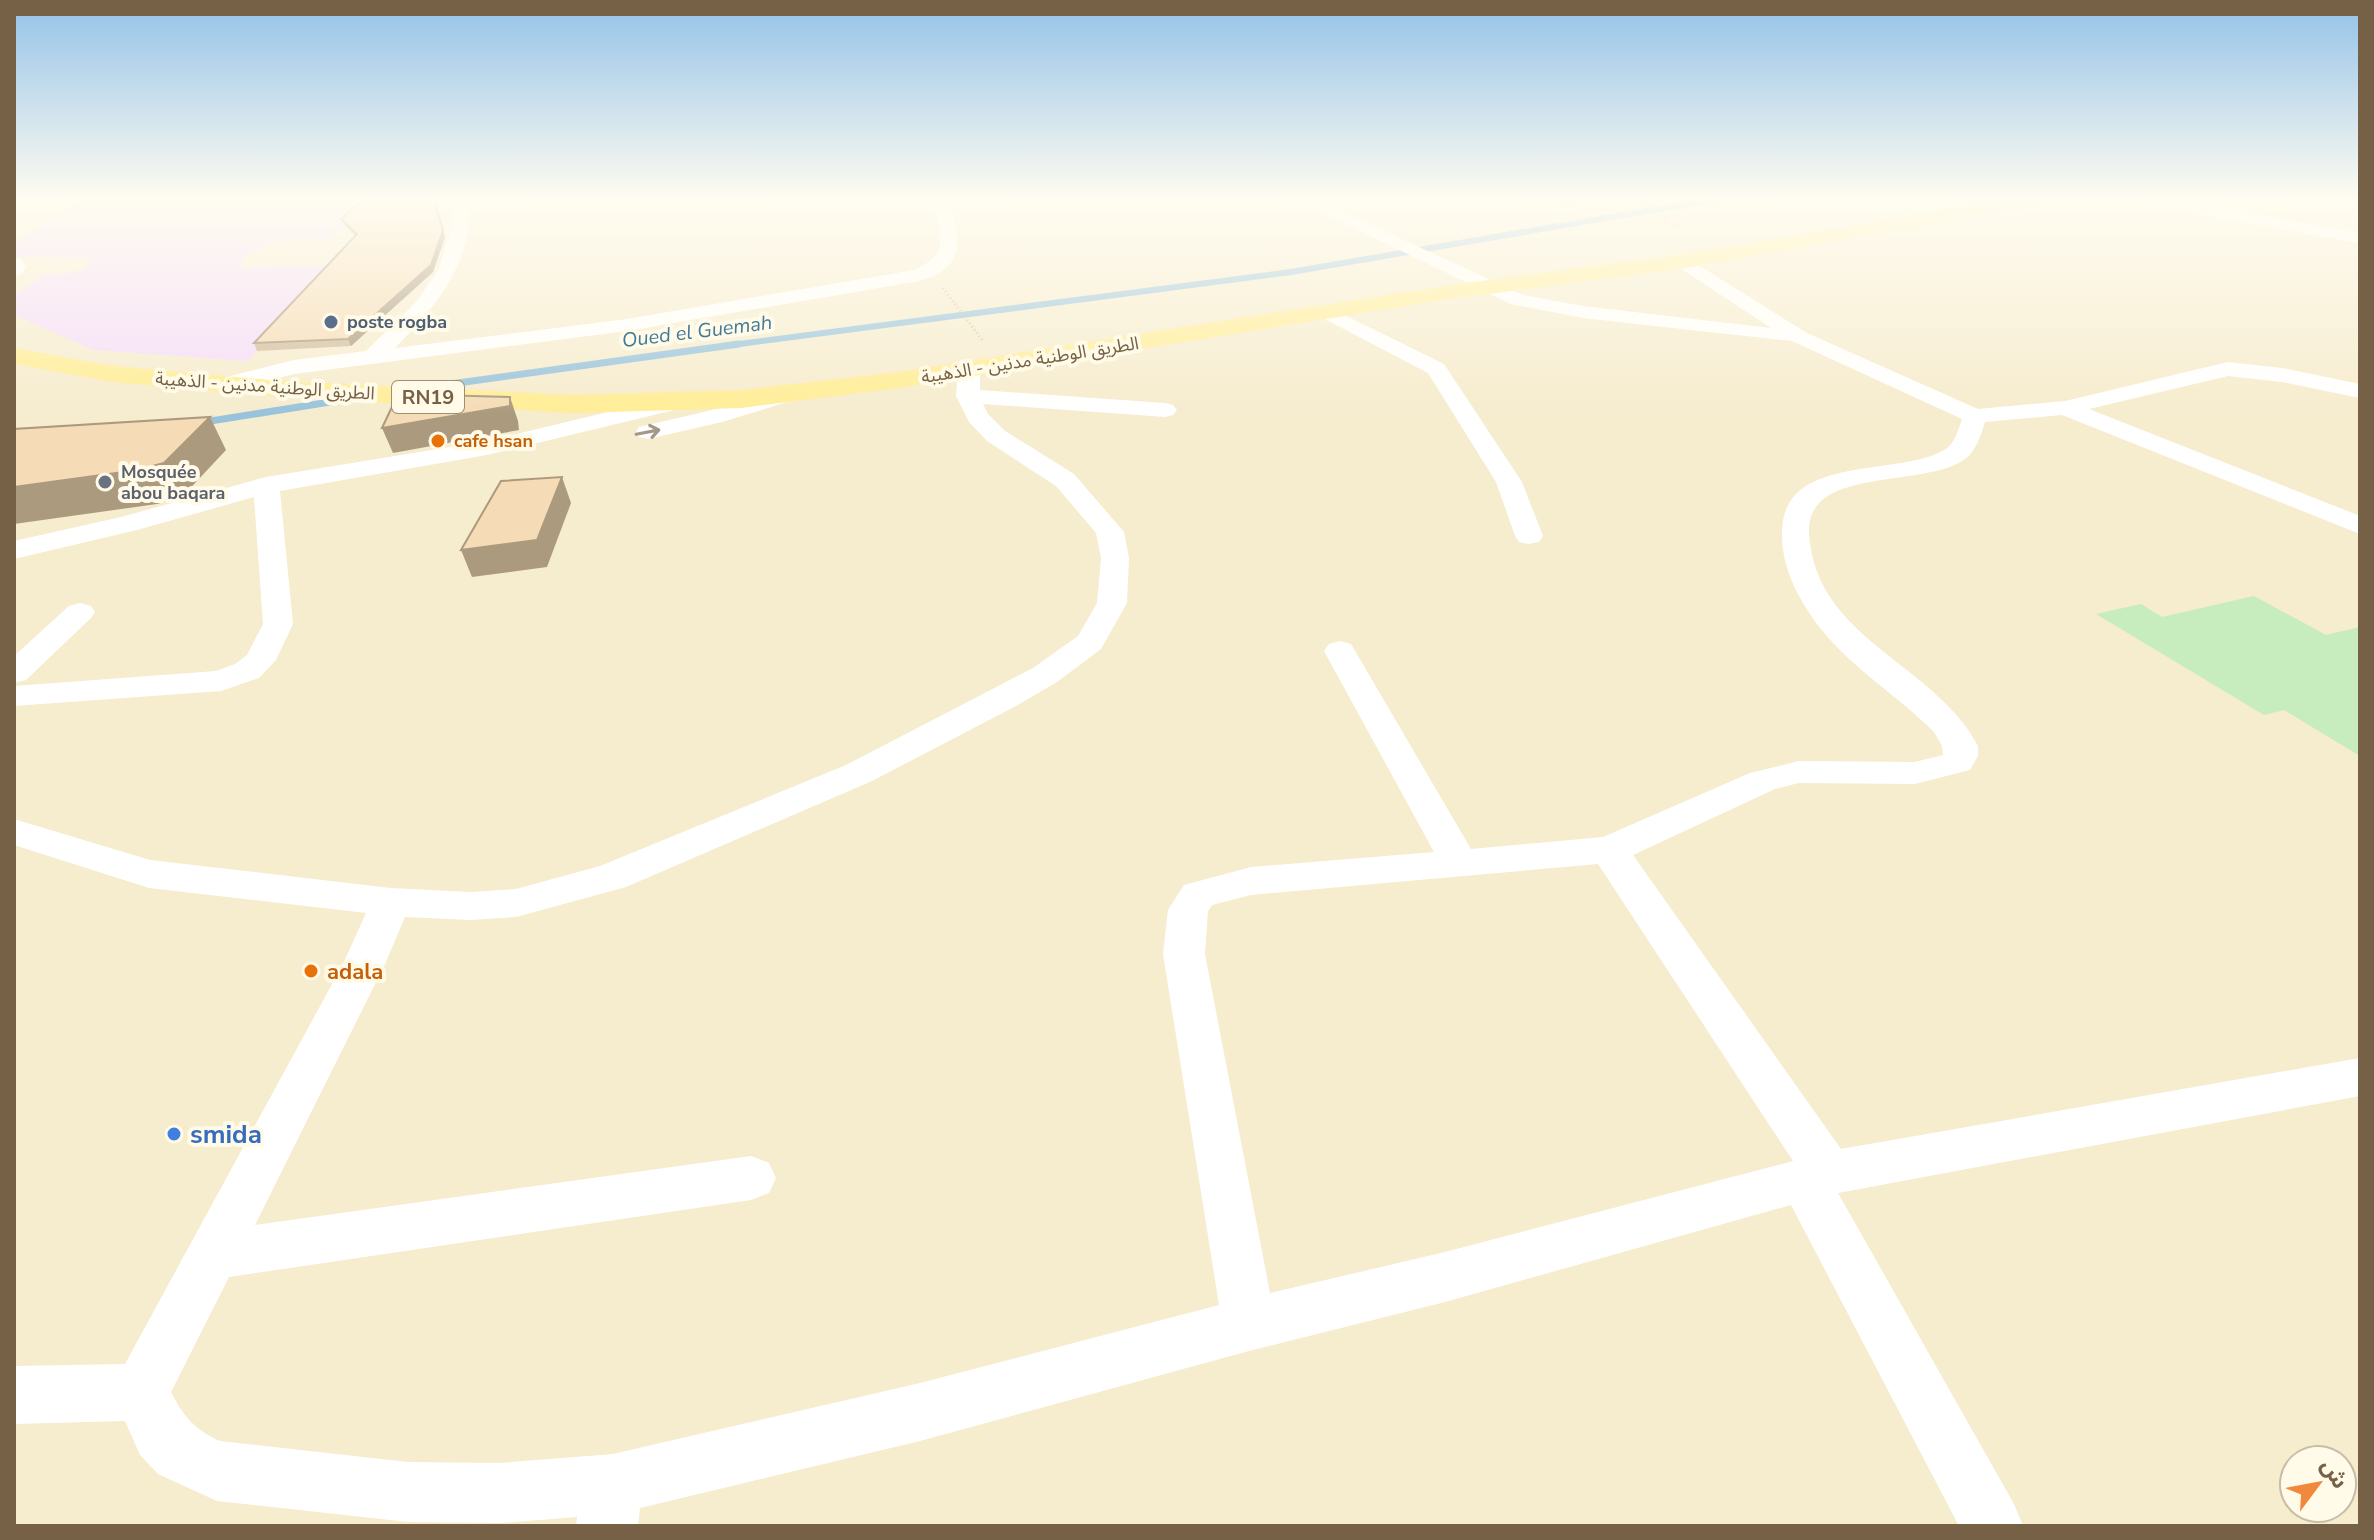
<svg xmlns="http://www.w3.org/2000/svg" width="2374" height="1540" viewBox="0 0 2374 1540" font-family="'Nunito Sans','Noto Sans Arabic',sans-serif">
<rect width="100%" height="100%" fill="#fef8e0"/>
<path fill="#f6ecce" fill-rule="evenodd" d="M 14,199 L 2360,199 L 2360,1526 L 14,1526 ZM 2294,1460 L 2342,1460 L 2342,1508 L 2294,1508 Z"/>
<polygon fill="#f5ddfa" points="83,199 372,199 329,239 279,241 244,257 241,267 336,265 248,361 94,350 14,315 14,295 44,275 76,273 94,258 14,257 14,244"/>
<polygon fill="#c7ecbe" points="2254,596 2326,635 2360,627 2360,756 2284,710 2264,715 2096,614 2141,604 2162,617"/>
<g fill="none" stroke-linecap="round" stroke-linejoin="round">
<polyline stroke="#99c3db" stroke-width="6" points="724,346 1291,272 1716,199"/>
<g stroke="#99c3db" stroke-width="7">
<polyline points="407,390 739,344"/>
<polyline points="198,423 355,398"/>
</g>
<g stroke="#dabf99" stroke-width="3" stroke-dasharray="1 3" stroke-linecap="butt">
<path d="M 1467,199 C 1539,202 1611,205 1680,227"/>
<polyline points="1633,199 1669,221"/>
<polyline points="943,288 983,341"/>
</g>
<g fill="#fff" fill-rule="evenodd">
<path d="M 453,199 L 534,199 L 526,204 L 469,210 C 470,268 433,309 395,348 L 627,319 L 914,270 C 953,253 939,232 933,199 L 949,199 C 960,238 968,268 919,281 L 627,331 L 294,374 L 222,392 L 214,390 L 211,385 L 214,380 L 294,360 L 366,351 L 416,302 L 439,269 L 452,225 Z"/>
<path d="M 1294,199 L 1315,199 L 1523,295 L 1583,306 L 1771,328 L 1671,262 L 1673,258 L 1687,258 L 1807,333 L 1978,409 L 2065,401 L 2228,362 L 2282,368 L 2360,384 L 2360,398 L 2282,382 L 2228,376 L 2089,409 L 2360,516 L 2360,534 L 2062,415 L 1985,422 C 1981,435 1976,451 1965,459 C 1925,489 1806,465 1809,533 C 1815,640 1935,663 1978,746 L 1978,756 L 1970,770 L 1915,784 L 1799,783 L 1775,789 L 1633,855 L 1841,1149 L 2360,1058 L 2360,1096 L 1838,1193 L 2014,1504 L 2023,1526 L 1959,1526 L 1791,1205 L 1445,1302 L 1249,1351 L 920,1441 L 640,1508 L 638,1526 L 576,1526 L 577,1517 L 500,1523 L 408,1522 L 217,1501 L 158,1474 L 140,1455 L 125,1421 L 14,1424 L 14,1366 L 125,1364 L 343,964 L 366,913 L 149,888 L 14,845 L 14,819 L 150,860 L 391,888 L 470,892 L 516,889 L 600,866 L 846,765 L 1033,668 L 1078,636 L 1097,603 L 1101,558 L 1096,533 L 1056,486 L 987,441 L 969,422 L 956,396 L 958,369 L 961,364 L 977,364 L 980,369 L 980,390 L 1165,403 L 1173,405 L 1177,410 L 1173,415 L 1165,417 L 983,404 L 988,414 L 1005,431 L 1074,474 L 1124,532 L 1129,558 L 1127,603 L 1101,649 L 1057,682 L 1016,706 L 872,781 L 626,887 L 516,917 L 470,920 L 405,917 L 385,964 L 255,1225 L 751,1156 L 769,1163 L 776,1178 L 769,1193 L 751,1200 L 229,1277 L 171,1392 C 183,1416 195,1430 220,1441 L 408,1462 L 500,1463 L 613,1454 L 920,1383 L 1219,1305 L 1163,954 L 1168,910 L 1184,885 L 1251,867 L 1434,852 L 1324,651 L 1329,644 L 1340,641 L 1351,644 L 1471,849 L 1603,837 L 1750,773 L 1799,761 L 1915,762 L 1943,755 L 1942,746 L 1934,732 C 1898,696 1853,669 1821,629 C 1800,602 1782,570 1782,535 C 1780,452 1897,478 1944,450 C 1955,444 1958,430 1962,419 L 1792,341 L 1583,318 L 1511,304 ZM 1598,864 L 1793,1161 L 1445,1252 L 1270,1293 L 1205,954 L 1208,911 L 1212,905 L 1251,895 Z"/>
<polygon points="2134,199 2168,199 2360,233 2360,243 2142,204"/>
<polygon points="14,257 21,259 26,267 21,274 14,276"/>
<polygon points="1326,306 1444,364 1522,482 1543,536 1539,542 1529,544 1519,542 1515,536 1496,482 1428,373 1319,316 1316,312 1319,308"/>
<polygon points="786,388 794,390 798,395 794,400 722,422 648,439 639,437 636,432 639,427 708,411"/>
<polygon points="679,395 687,397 691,402 687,407 487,455 280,491 293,624 276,660 259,678 221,691 14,706 14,686 216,671 235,664 247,655 263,624 254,497 137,530 14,559 14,541 121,517 266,477 487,441"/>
<polygon points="80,603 91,606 95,612 91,618 26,680 14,683 14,656 69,606"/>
</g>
<polygon fill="#ffed96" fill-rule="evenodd" points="2005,199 2048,199 2038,205 1680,269 1450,299 899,388 741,408 574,413 283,397 112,382 14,364 14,348 112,366 283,381 574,395 741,390 899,372 1450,285 1680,255"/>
</g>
<polygon fill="#d3bd9d" points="438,215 445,237 433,272 351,346 257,351 254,343 355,236 344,225 341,219"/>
<g fill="#ac9a7f">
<polygon points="443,230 445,237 433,272 351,346 348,339"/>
<polygon points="510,397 518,421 519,430 393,453 382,428"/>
<polygon points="210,417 226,450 182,497 157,504 14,524 14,487"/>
<polygon points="562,477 571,503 547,567 472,577 461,550"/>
</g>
<g fill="#f5dcb6" stroke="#ac9a7f" stroke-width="2">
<polygon points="363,199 436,199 436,208 443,230 431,265 348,339 254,343 357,234 341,219"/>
<polygon points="398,394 510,397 510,406 382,428"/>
<polygon points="210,417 164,463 138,470 14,487 14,429"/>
<polygon points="562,477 537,540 461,550 501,481"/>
</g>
<defs><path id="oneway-shaft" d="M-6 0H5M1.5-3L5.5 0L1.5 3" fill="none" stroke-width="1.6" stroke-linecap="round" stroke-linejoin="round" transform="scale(2)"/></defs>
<use stroke="#a69887" href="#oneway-shaft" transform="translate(648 432) rotate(-11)"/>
<linearGradient id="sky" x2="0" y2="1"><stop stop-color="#93c2e8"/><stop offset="0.48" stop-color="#fffcf1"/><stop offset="1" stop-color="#fffcf1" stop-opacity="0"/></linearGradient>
<rect width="2374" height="414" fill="url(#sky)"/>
<circle fill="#5c6f8a" stroke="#fffbe8" stroke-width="3" cx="331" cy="322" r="8"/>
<g fill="#e8710a" stroke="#fffbe8" stroke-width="3">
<circle cx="438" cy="441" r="8"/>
<circle cx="311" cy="971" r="8"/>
</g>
<circle fill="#6b7280" stroke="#fffbe8" stroke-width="3" cx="105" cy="482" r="8"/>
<circle fill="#3f7fe0" stroke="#fffbe8" stroke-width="3" cx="174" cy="1134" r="8"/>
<g text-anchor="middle" stroke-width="8" stroke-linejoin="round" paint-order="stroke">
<g font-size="18" font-weight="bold" fill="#4e5e75" stroke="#fffbe8" text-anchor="start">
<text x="347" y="328">poste rogba</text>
</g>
<g font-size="18" fill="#766146" stroke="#fffbe8">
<text transform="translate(1030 360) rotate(-9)" y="6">الطريق الوطنية مدنين - الذهيبة</text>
<text transform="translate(265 386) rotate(4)" y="6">الطريق الوطنية مدنين - الذهيبة</text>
</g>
<g font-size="18" font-weight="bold" fill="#c56008" stroke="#fffbe8" text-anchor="start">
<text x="454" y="447">cafe hsan</text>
</g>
<g font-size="18" font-weight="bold" fill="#5b616d" stroke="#fffbe8" text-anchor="start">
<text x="121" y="478">Mosquée<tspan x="121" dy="21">abou baqara</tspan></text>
</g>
<g font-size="20" font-style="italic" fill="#437a9a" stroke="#fffbe8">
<text transform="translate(697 331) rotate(-7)" y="7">Oued el Guemah</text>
</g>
<rect fill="#fffbe8" stroke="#9f8f77" stroke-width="2" x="392" y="381" width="72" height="32" rx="6"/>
<g font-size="20" font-weight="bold" fill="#766146">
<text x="428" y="404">RN19</text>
</g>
<g font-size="22" font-weight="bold" fill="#c56008" stroke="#fffbe8" text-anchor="start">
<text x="327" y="979">adala</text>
</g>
<g font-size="26" font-weight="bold" fill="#366cbe" stroke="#fffbe8" text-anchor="start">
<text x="190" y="1143">smida</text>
</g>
</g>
<rect width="2374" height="1540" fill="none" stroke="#766146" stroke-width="32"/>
<g transform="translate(2318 1484) rotate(58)"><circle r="38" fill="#fffbe8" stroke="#c8bda7" stroke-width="2"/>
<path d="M0-6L14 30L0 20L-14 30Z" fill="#f1893c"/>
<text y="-12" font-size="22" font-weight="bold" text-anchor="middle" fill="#766146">ش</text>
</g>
</svg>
